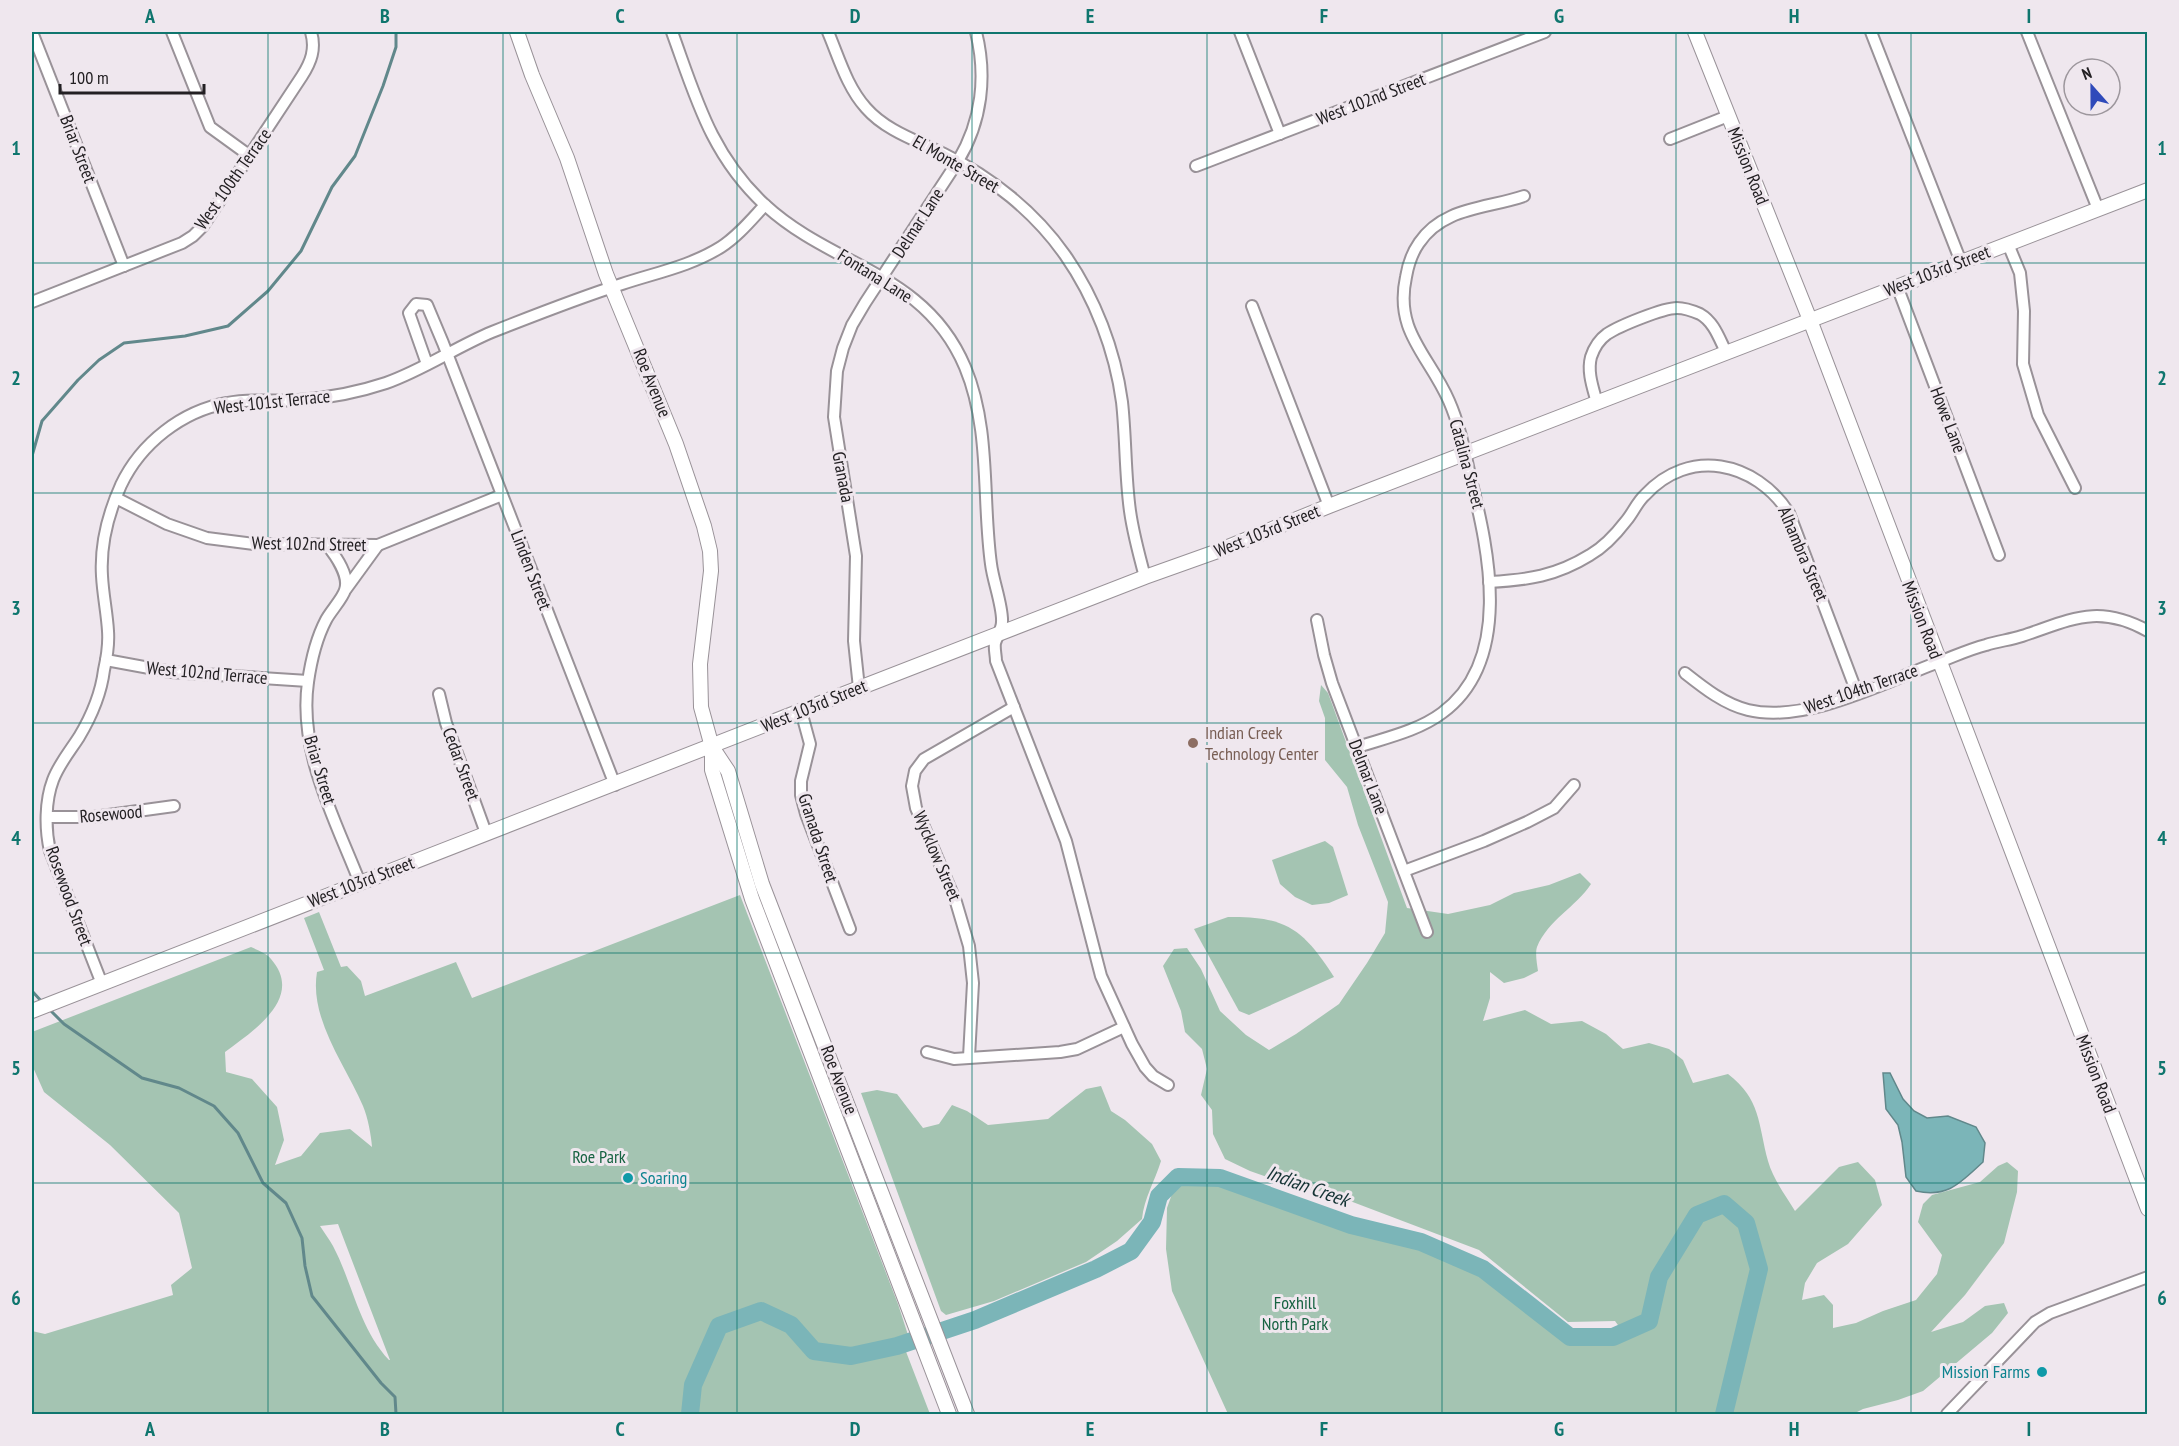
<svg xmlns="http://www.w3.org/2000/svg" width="2179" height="1446" viewBox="0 0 2179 1446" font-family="'PT Sans Narrow',sans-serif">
<rect width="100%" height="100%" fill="#efe7ee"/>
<g fill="#a4c4b2" fill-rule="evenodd">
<path d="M 1321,685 L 1328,693 L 1407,908 L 1448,914 L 1490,905 L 1514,893 L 1549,885 L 1580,873 L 1591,884 C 1576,907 1548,920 1537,947 C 1535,953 1537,964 1538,971 L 1524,978 L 1504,983 L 1490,972 L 1490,998 L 1483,1021 L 1525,1010 L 1551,1024 L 1582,1021 L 1606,1034 L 1623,1049 L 1649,1043 L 1669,1049 L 1683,1060 L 1693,1083 L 1728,1074 C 1761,1099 1758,1124 1768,1161 C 1773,1179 1786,1196 1795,1211 L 1839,1167 L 1858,1162 L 1875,1180 L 1882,1205 L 1848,1244 L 1817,1263 L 1805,1283 L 1802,1300 L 1824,1295 L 1833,1305 L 1833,1328 L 1856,1323 L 1883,1311 L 1916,1300 L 1937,1274 L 1942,1255 L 1918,1222 L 1923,1204 L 1932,1195 L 1980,1182 L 1998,1166 L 2007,1162 L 2018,1171 L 2017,1192 L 2004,1243 L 1965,1295 L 1931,1332 L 1963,1322 L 1985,1306 L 2004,1303 L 2008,1313 L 1992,1333 L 1923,1391 L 1898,1400 L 1863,1409 L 1853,1414 L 1228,1414 L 1172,1291 L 1166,1249 L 1167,1208 L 1178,1177 L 1220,1178 L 1351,1225 L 1421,1242 L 1483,1269 L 1570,1337 L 1613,1337 L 1623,1332 L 1615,1321 L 1568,1322 L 1479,1250 L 1329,1193 L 1296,1187 L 1250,1171 L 1225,1159 L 1213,1134 L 1212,1110 L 1201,1095 L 1207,1069 L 1202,1049 L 1185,1032 L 1181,1011 L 1163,966 L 1174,949 L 1187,948 L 1201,969 L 1220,1011 L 1246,1035 L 1269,1050 L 1296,1034 L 1339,1004 L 1367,963 L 1385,933 L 1388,902 L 1358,825 L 1347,787 L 1325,760 L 1325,718 L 1319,701 Z"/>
<polygon points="1325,841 1333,847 1348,895 1329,903 1312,905 1295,897 1280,884 1272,860"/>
<path d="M 740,895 L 898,1304 L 908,1335 L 900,1336 L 930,1414 L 32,1414 L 32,1331 L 45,1334 L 173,1295 L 171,1285 L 192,1268 L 179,1213 L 110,1145 L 44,1092 L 32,1065 L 32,1032 L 251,947 C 257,950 267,953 271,959 C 305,998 253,1031 225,1052 L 226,1072 L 252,1079 L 277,1107 L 284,1140 L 275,1165 L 301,1156 L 320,1133 L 350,1129 L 372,1147 C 371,1135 368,1118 363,1106 C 346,1066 309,1019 317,972 L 324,970 L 304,918 L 319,912 L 341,967 L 347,966 L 361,981 L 365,996 L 456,962 L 472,998 ZM 338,1224 L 390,1360 L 389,1360 C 359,1328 353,1284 333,1246 C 329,1239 324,1232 320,1226 Z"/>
<path d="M 1228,917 C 1286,916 1303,929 1334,977 L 1249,1015 L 1239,1011 L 1194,929 Z"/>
<path d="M 1101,1086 L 1111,1111 L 1125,1120 L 1152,1144 L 1161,1161 C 1155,1181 1144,1198 1142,1219 L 1117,1241 L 1086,1262 L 994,1301 L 946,1315 L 941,1311 L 861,1093 L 877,1090 L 897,1094 L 923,1128 L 939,1124 L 952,1105 L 967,1111 L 988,1125 L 1048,1119 L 1086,1089 Z"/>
</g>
<path fill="#7bb5b8" stroke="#61888b" stroke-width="1.5" d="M 1883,1073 L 1890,1073 L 1903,1099 L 1914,1111 L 1927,1118 L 1948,1116 L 1976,1127 L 1985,1143 L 1983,1162 C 1960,1183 1948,1198 1916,1191 L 1906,1177 L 1902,1142 L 1898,1125 L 1886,1109 Z"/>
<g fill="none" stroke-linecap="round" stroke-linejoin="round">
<g stroke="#61888b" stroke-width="3">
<polyline points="32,456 42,421 78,380 99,360 124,343 185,336 228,326 268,291 301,251 332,187 355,156 383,86 396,47 396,32"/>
<polyline points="32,991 43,1003"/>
<polyline points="49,1009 64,1024 142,1078 179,1088 214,1106 238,1133 263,1183 286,1203 302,1238 305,1266 312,1296 381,1383 395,1397 396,1414"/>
</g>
<polyline stroke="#7bb5b8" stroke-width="18" points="690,1414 693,1385 719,1326 761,1311 791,1325 814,1351 851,1356 897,1346 975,1320 1096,1269 1131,1251 1152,1222 1159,1196 1178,1177 1220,1178 1351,1225 1421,1242 1483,1269 1570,1337 1613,1337 1649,1321 1659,1277 1697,1215 1724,1204 1746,1223 1759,1269 1724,1414"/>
<defs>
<g id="minor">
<polyline points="32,32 124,266"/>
<polyline points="172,32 210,127 250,156"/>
<path d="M 672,32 C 696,98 711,155 765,205 C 832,267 925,272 965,367 C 991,429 982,499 991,564 C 993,581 1003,607 1002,622 C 1002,629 997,636 995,643 C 994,649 996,655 996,661 L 1066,841 L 1101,976 L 1132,1044 L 1145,1067 L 1153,1076 L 1168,1085"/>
<path d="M 828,32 C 839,58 847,87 866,108 C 886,131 918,141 944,154 C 991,177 1035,212 1065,255 C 1095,298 1115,350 1122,402 C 1126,438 1125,475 1130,511 C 1133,533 1139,555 1145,577"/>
<polyline points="1240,32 1280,134"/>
<polyline points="1871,32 1961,262"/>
<polyline points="2027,32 2098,209"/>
<polyline points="1670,139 1728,116"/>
<polyline points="1196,166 1545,32"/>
<polyline points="2008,244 2020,273 2024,311 2023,364 2038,415 2075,488"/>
<polyline points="1897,286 1999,555"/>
<path d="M 32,302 L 182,243 L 193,236 L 203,226 L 302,76 C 311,62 316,49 311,32"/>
<polyline points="1252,306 1329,506"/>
<polyline points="427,364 409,313 416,304 427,305 443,343 615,785"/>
<path d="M 1597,403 C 1593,388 1587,372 1591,357 C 1594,348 1600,339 1607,334 C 1619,326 1663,308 1677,308 C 1685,308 1693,311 1700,314 C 1714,322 1719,338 1726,352"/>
<polyline points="116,498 167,524 207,538 254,544 378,545 502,495"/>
<path d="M 327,545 C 335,555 350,576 345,590 C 343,598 330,612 326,620 C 316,639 311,661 308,682 C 298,752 335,819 360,883"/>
<path d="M 1489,582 C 1528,580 1556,576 1590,555 C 1604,547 1616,534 1626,521 C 1633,513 1637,502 1645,495 C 1689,447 1755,461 1789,513 L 1857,693"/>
<polyline points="346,589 378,545"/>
<polyline points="1317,620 1324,655 1332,683 1427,932"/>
<polyline points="106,660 171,672 308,681"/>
<path d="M 1685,673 C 1704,688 1724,704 1748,710 C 1807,724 1884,682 1939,662 C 1955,656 1970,649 1986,645 C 1998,641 2010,640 2022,636 C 2071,620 2097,603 2148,631"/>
<path d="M 859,688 L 854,641 L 856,556 L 834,417 L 837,371 L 843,348 L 852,325 L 865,303 L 958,161 C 982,121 987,76 976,32"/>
<polyline points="439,694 446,723 486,833"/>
<polyline points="801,711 810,744 801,781 801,795 806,814 850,929"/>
<path d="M 1358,747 C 1385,738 1418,731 1442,713 C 1513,661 1489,551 1471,480 C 1465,453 1460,426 1449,401 C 1429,355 1394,332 1406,277 C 1408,265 1412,253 1419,243 C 1443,207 1486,209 1524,196"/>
<polyline points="47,817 94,817 174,806"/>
<polyline points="1404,871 1484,841 1527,822 1554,808 1574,785"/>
<path d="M 102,984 L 50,851 C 45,829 45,801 53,780 C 59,764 70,751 79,737 C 91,717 101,694 104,670 C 107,657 109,645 108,631 C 107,613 103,595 102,576 C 100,544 108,514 121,485 C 141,443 182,411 227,403 C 251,398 276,402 299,400 C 329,398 359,392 386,383 C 423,370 456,347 492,332 C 535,315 578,298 622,284 C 655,273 691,266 721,247 C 738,236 751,220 765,205"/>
<polyline points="927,1052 954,1059 1060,1052 1077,1049 1124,1027"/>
<polyline points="969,1057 973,983 969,946 956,902 916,808 912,786 915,771 924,759 1014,707"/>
<polyline points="1947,1414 2035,1322 2050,1313 2148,1277"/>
</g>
<g id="major">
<polyline points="517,32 532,75 567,158 606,274 676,444 704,526 710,551 711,571 700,664 701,707 712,747 712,770 752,899 949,1414"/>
<polyline points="1695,32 1810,320 2148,1209"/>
<polyline points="712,747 728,771 762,884 967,1414"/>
<polyline points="32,1011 836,697 1145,577 1218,551 1329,506 2148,190"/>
</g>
</defs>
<use href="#minor" stroke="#999298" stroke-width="14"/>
<use href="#major" stroke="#999298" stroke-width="16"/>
<use href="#minor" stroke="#fff" stroke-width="10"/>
<use href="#major" stroke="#fff" stroke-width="14"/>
</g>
<path fill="none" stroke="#0f766e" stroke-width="1.5" stroke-opacity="0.55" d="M 268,32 L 268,1414M 503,32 L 503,1414M 737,32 L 737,1414M 972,32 L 972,1414M 1207,32 L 1207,1414M 1442,32 L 1442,1414M 1676,32 L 1676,1414M 1911,32 L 1911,1414M 32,263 L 2148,263M 32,493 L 2148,493M 32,723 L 2148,723M 32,953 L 2148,953M 32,1183 L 2148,1183"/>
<circle fill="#8d6e63" stroke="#efe7ee" stroke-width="2" cx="1193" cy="743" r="6"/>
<g fill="#0f9aa8" stroke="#efe7ee" stroke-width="2">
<circle cx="628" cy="1178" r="6"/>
<circle cx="2042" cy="1372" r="6"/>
</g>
<g text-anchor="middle" stroke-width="6" stroke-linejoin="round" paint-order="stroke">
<g font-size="18" fill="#232023" stroke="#efe7ee">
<text transform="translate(1371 99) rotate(-21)" y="6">West 102nd Street</text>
<text transform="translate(78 149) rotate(69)" y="6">Briar Street</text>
<text transform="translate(956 164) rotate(30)" y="6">El Monte Street</text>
<text transform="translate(1748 166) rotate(68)" y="6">Mission Road</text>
<text transform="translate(233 179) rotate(-55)" y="6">West 100th Terrace</text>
<text transform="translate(918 223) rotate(-57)" y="6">Delmar Lane</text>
<text transform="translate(1937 271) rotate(-21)" y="6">West 103rd Street</text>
<text transform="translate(875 276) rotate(32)" y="6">Fontana Lane</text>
<text transform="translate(652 383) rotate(68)" y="6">Roe Avenue</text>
<text transform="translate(272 402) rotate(-6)" y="6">West 101st Terrace</text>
<text transform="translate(1948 420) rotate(69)" y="6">Howe Lane</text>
<text transform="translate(1467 464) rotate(75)" y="6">Catalina Street</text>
<text transform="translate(843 477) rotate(79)" y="6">Granada</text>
<text transform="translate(1267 531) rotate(-22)" y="6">West 103rd Street</text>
<text transform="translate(309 544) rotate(1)" y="6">West 102nd Street</text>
<text transform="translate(1803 554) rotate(67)" y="6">Alhambra Street</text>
<text transform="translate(531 570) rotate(69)" y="6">Linden Street</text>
<text transform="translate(1922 620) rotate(69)" y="6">Mission Road</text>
<text transform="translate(207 673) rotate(5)" y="6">West 102nd Terrace</text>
<text transform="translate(1861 689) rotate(-19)" y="6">West 104th Terrace</text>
<text transform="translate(814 706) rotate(-22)" y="6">West 103rd Street</text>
<text transform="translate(461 764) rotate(70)" y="6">Cedar Street</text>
<text transform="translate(320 770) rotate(73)" y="6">Briar Street</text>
<text transform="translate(1368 777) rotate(69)" y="6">Delmar Lane</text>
<text transform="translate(111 814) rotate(-5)" y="6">Rosewood</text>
<text transform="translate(818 838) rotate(72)" y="6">Granada Street</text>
<text transform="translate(937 856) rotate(67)" y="6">Wycklow Street</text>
<text transform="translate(361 882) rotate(-21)" y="6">West 103rd Street</text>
<text transform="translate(69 896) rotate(70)" y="6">Rosewood Street</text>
<text transform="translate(2096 1074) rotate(69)" y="6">Mission Road</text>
<text transform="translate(839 1080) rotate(69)" y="6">Roe Avenue</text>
</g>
<g font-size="18" fill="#785e54" stroke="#efe7ee" text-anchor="start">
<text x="1205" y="739">Indian Creek<tspan x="1205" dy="21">Technology Center</tspan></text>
</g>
<g font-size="18" fill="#176342" stroke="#efe7ee">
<text x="599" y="1163">Roe Park</text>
<text x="1295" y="1309">Foxhill<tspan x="1295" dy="21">North Park</tspan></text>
</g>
<g font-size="18" fill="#0d838f" stroke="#efe7ee" text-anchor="start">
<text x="640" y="1184">Soaring</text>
<text x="2030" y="1378" text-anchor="end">Mission Farms</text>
</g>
<g font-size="20" font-style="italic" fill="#153335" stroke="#efe7ee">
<text transform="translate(1308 1186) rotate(20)" y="7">Indian Creek</text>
</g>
</g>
<rect width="2179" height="1446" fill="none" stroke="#efe7ee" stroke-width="66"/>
<g transform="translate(2092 87) rotate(339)"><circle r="28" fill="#efe7ee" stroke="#9d979d" stroke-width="1.5"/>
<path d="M0-4.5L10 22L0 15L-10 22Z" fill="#2f4aba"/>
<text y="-9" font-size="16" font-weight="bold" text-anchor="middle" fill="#232023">N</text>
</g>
<path d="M60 84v9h144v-9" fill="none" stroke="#232023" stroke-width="3"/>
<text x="69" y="84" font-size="18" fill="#232023" stroke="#efe7ee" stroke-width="4.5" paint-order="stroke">100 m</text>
<rect x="33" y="33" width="2113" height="1380" fill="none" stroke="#0f766e" stroke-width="2"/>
<g font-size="20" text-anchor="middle" font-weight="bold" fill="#0f766e">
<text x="150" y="23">A</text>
<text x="385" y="23">B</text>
<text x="620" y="23">C</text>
<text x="855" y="23">D</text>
<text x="1090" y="23">E</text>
<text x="1324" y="23">F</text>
<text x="1559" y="23">G</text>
<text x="1794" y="23">H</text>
<text x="2029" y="23">I</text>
<text x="16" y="155">1</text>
<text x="2162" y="155">1</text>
<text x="16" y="385">2</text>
<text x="2162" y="385">2</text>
<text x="16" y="615">3</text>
<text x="2162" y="615">3</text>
<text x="16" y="845">4</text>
<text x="2162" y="845">4</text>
<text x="16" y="1075">5</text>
<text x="2162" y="1075">5</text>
<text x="16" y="1305">6</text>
<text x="2162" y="1305">6</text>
<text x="150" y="1436">A</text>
<text x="385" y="1436">B</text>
<text x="620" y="1436">C</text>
<text x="855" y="1436">D</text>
<text x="1090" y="1436">E</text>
<text x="1324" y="1436">F</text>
<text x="1559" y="1436">G</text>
<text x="1794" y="1436">H</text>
<text x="2029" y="1436">I</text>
</g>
</svg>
